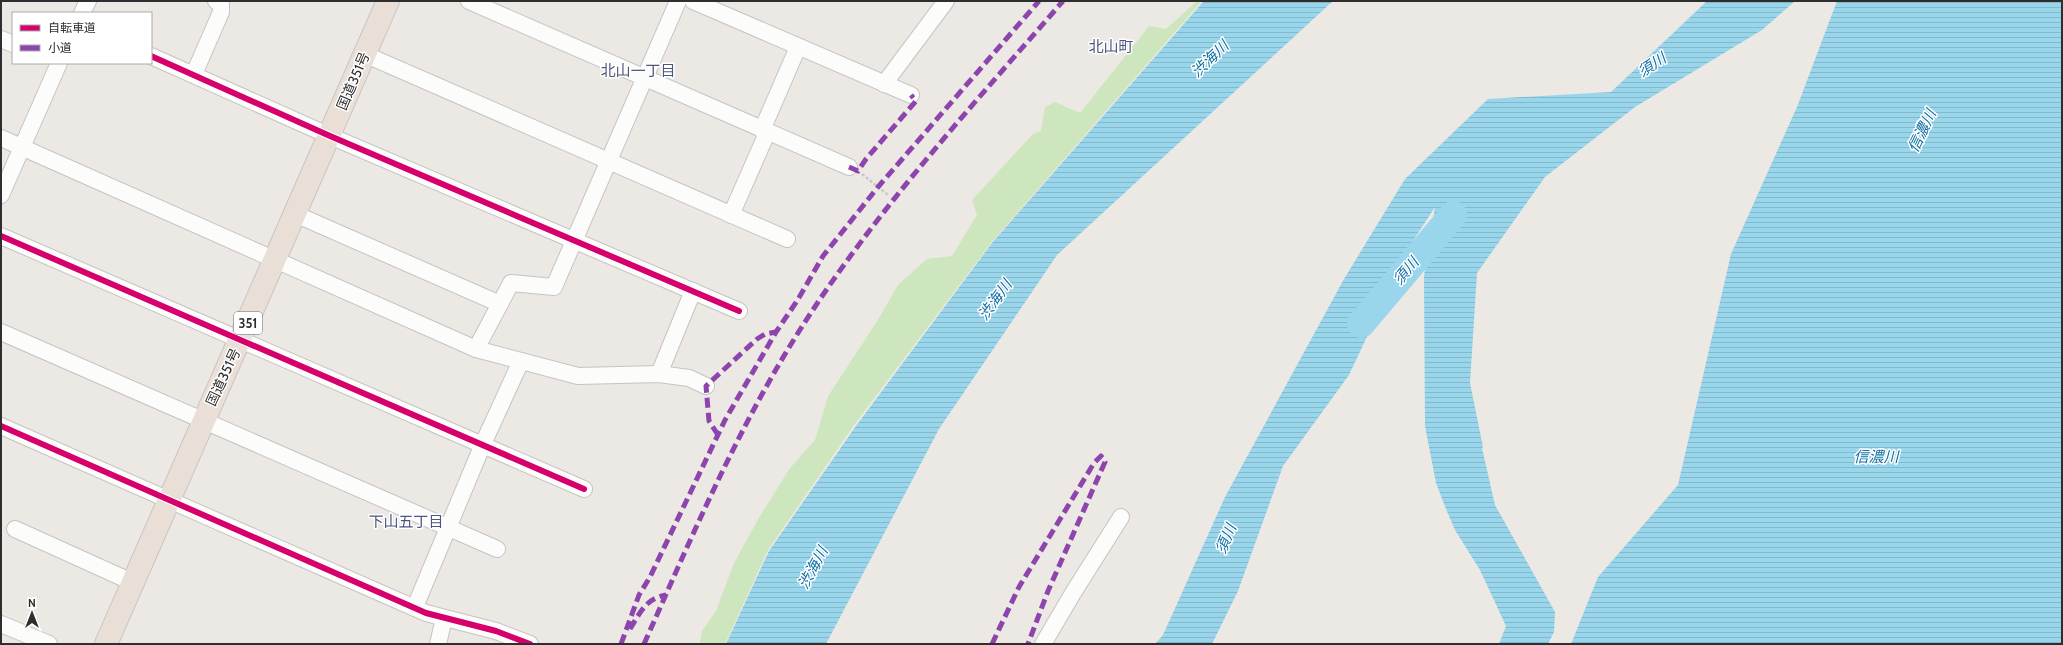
<svg xmlns="http://www.w3.org/2000/svg" width="2063" height="645" viewBox="0 0 2063 645" font-family="Cabin,'Noto Sans JP',sans-serif">
<defs>
<pattern id="water-rules" width="6" height="5" patternUnits="userSpaceOnUse"><rect width="6" height="5" fill="#99d6ec"/><path d="M0 2.5h6" fill="none" stroke="#84b8cb"/></pattern>
</defs>
<rect width="100%" height="100%" fill="#ece8e4"/>
<polygon fill="#cee6be" points="1197,1 1202,1 991,243 854,425 768,550 725,644 700,644 702,631 716,611 734,563 760,516 790,468 815,440 828,396 876,323 898,285 927,259 952,256 977,215 972,200 1033,134 1041,131 1045,107 1055,102 1080,113 1149,26 1166,29"/>
<g fill="url(#water-rules)">
<polygon points="1204,1 1333,1 1057,255 939,429 826,644 726,644 769,551 856,426 992,243"/>
<polygon points="1707,1 1795,1 1762,30 1635,107 1545,177 1477,273 1470,383 1483,447 1482,448 1495,505 1555,612 1554,632 1548,644 1499,644 1506,626 1480,570 1455,530 1446,509 1436,483 1425,426 1424,276 1435,207 1409,247 1349,375 1283,466 1238,591 1212,644 1155,644 1163,635 1225,497 1344,279 1405,179 1488,99 1611,92"/>
<polygon points="1837,1 2062,1 2062,644 1571,644 1598,577 1678,485 1731,254 1797,107"/>
</g>
<g fill="none" stroke-linecap="round" stroke-linejoin="round">
<polyline stroke="#99d6ec" stroke-width="28" points="1361,324 1453,215"/>
<defs>
<g id="minor">
<polyline points="469,1 849,167"/>
<polyline points="693,1 911,95"/>
<polyline points="82,13 88,1"/>
<polyline points="1,39 13,44"/>
<polyline points="364,54 787,239"/>
<polyline points="151,56 330,136 739,311"/>
<polyline points="194,74 221,12 221,4 216,1"/>
<polyline points="884,84 946,1"/>
<polyline points="762,130 798,47"/>
<polyline points="1,138 476,349 578,376 659,374 689,378 706,386"/>
<polyline points="1,195 59,63"/>
<polyline points="295,214 500,304"/>
<polyline points="731,215 767,133"/>
<polyline points="1,236 584,489"/>
<polyline points="1,332 497,549"/>
<polyline points="476,349 511,283 554,287 678,1"/>
<polyline points="659,374 693,291"/>
<polyline points="1,426 426,613 496,631 530,644"/>
<polyline points="15,529 132,582"/>
<polyline points="415,607 483,444 521,361"/>
<polyline points="1,624 49,644"/>
<polyline points="438,644 444,618"/>
<polyline points="1043,644 1073,593 1121,517"/>
</g>
<polyline id="highway" points="106,644 388,1"/>
</defs>
<use href="#minor" stroke="#c5c4c5" stroke-width="18"/>
<use href="#highway" stroke="#c6c5c4" stroke-width="24"/>
<polyline stroke="#c9c9c8" stroke-width="2.5" stroke-dasharray="3 2" stroke-linecap="butt" points="862,174 888,195"/>
<use href="#minor" stroke="#fcfcfb" stroke-width="16"/>
<use href="#highway" stroke="#eadfd6" stroke-width="22"/>
<g stroke="#8e44ad" stroke-width="5" stroke-dasharray="10 5" stroke-linecap="butt">
<polyline points="849,167 858,171 866,159 916,101 911,95"/>
<polyline points="718,435 709,421 706,386 757,339 765,334 776,332"/>
<path d="M 630,629 C 640,613 646,598 666,595"/>
<polyline points="621,644 639,595 650,577 725,420 776,332 797,301 823,256 878,187 1039,1"/>
<path d="M 644,644 C 692,536 739,425 803,325 C 878,208 973,105 1063,1"/>
<polyline points="992,644 1019,587 1094,463 1101,456 1105,462 1048,591 1028,644"/>
</g>
<defs>
<g id="cycleway">
<polyline points="151,56 330,136 739,311"/>
<polyline points="1,236 584,489"/>
<polyline points="1,426 426,613 496,631 530,644"/>
</g>
</defs>
<use href="#cycleway" stroke="#fff" stroke-width="8"/>
<use href="#cycleway" stroke="#d6006c" stroke-width="6"/>
</g>
<g text-anchor="middle" stroke-width="3" stroke-linejoin="round" paint-order="stroke">
<rect fill="#fff" stroke="#6d6d6d" stroke-width="1" x="234" y="312" width="28" height="22" rx="3"/>
<g font-size="13" font-weight="bold" fill="#2e2e2e">
<text x="248" y="328">351</text>
</g>
<g font-size="14" fill="#2e2e2e" stroke="#fff">
<text transform="translate(353 81) rotate(-67)" y="5">国道351号</text>
<text transform="translate(223 377) rotate(-65)" y="5">国道351号</text>
</g>
<g font-size="15" fill="#4d5680" stroke="#fff">
<text x="1111" y="52">北山町</text>
<text x="638" y="76">北山一丁目</text>
<text x="406" y="527">下山五丁目</text>
</g>
<g font-size="15" font-style="italic" fill="#0d6fa3" stroke="#fff">
<text transform="translate(1210 59) rotate(-44)" y="5">渋海川</text>
<text transform="translate(1652 65) rotate(-34)" y="5">須川</text>
<text transform="translate(1922 131) rotate(-64)" y="5">信濃川</text>
<text transform="translate(1406 271) rotate(-50)" y="5">須川</text>
<text transform="translate(995 300) rotate(-54)" y="5">渋海川</text>
<text x="1876" y="462">信濃川</text>
<text transform="translate(1226 539) rotate(-68)" y="5">須川</text>
<text transform="translate(813 568) rotate(-62)" y="5">渋海川</text>
</g>
</g>
<rect width="2063" height="645" fill="none" stroke="#2e2e2e" stroke-width="4"/>
<rect x="12" y="12" width="140" height="52" fill="#ffffff" stroke="#ababab"/>
<rect x="20" y="25" width="20" height="6" fill="#d6006c" stroke="#ababab"/>
<text x="48" y="32" font-size="12" fill="#2e2e2e">自転車道</text>
<rect x="20" y="45" width="20" height="6" fill="#8e44ad" stroke="#ababab"/>
<text x="48" y="52" font-size="12" fill="#2e2e2e">小道</text>
<g transform="translate(32 613)" stroke="#ffffff" stroke-width="3" paint-order="stroke">
<path d="M0-3L7 15L0 10L-7 15Z" fill="#2e2e2e"/>
<text y="-6" font-size="11" font-weight="bold" text-anchor="middle" fill="#2e2e2e">N</text>
</g>
</svg>
